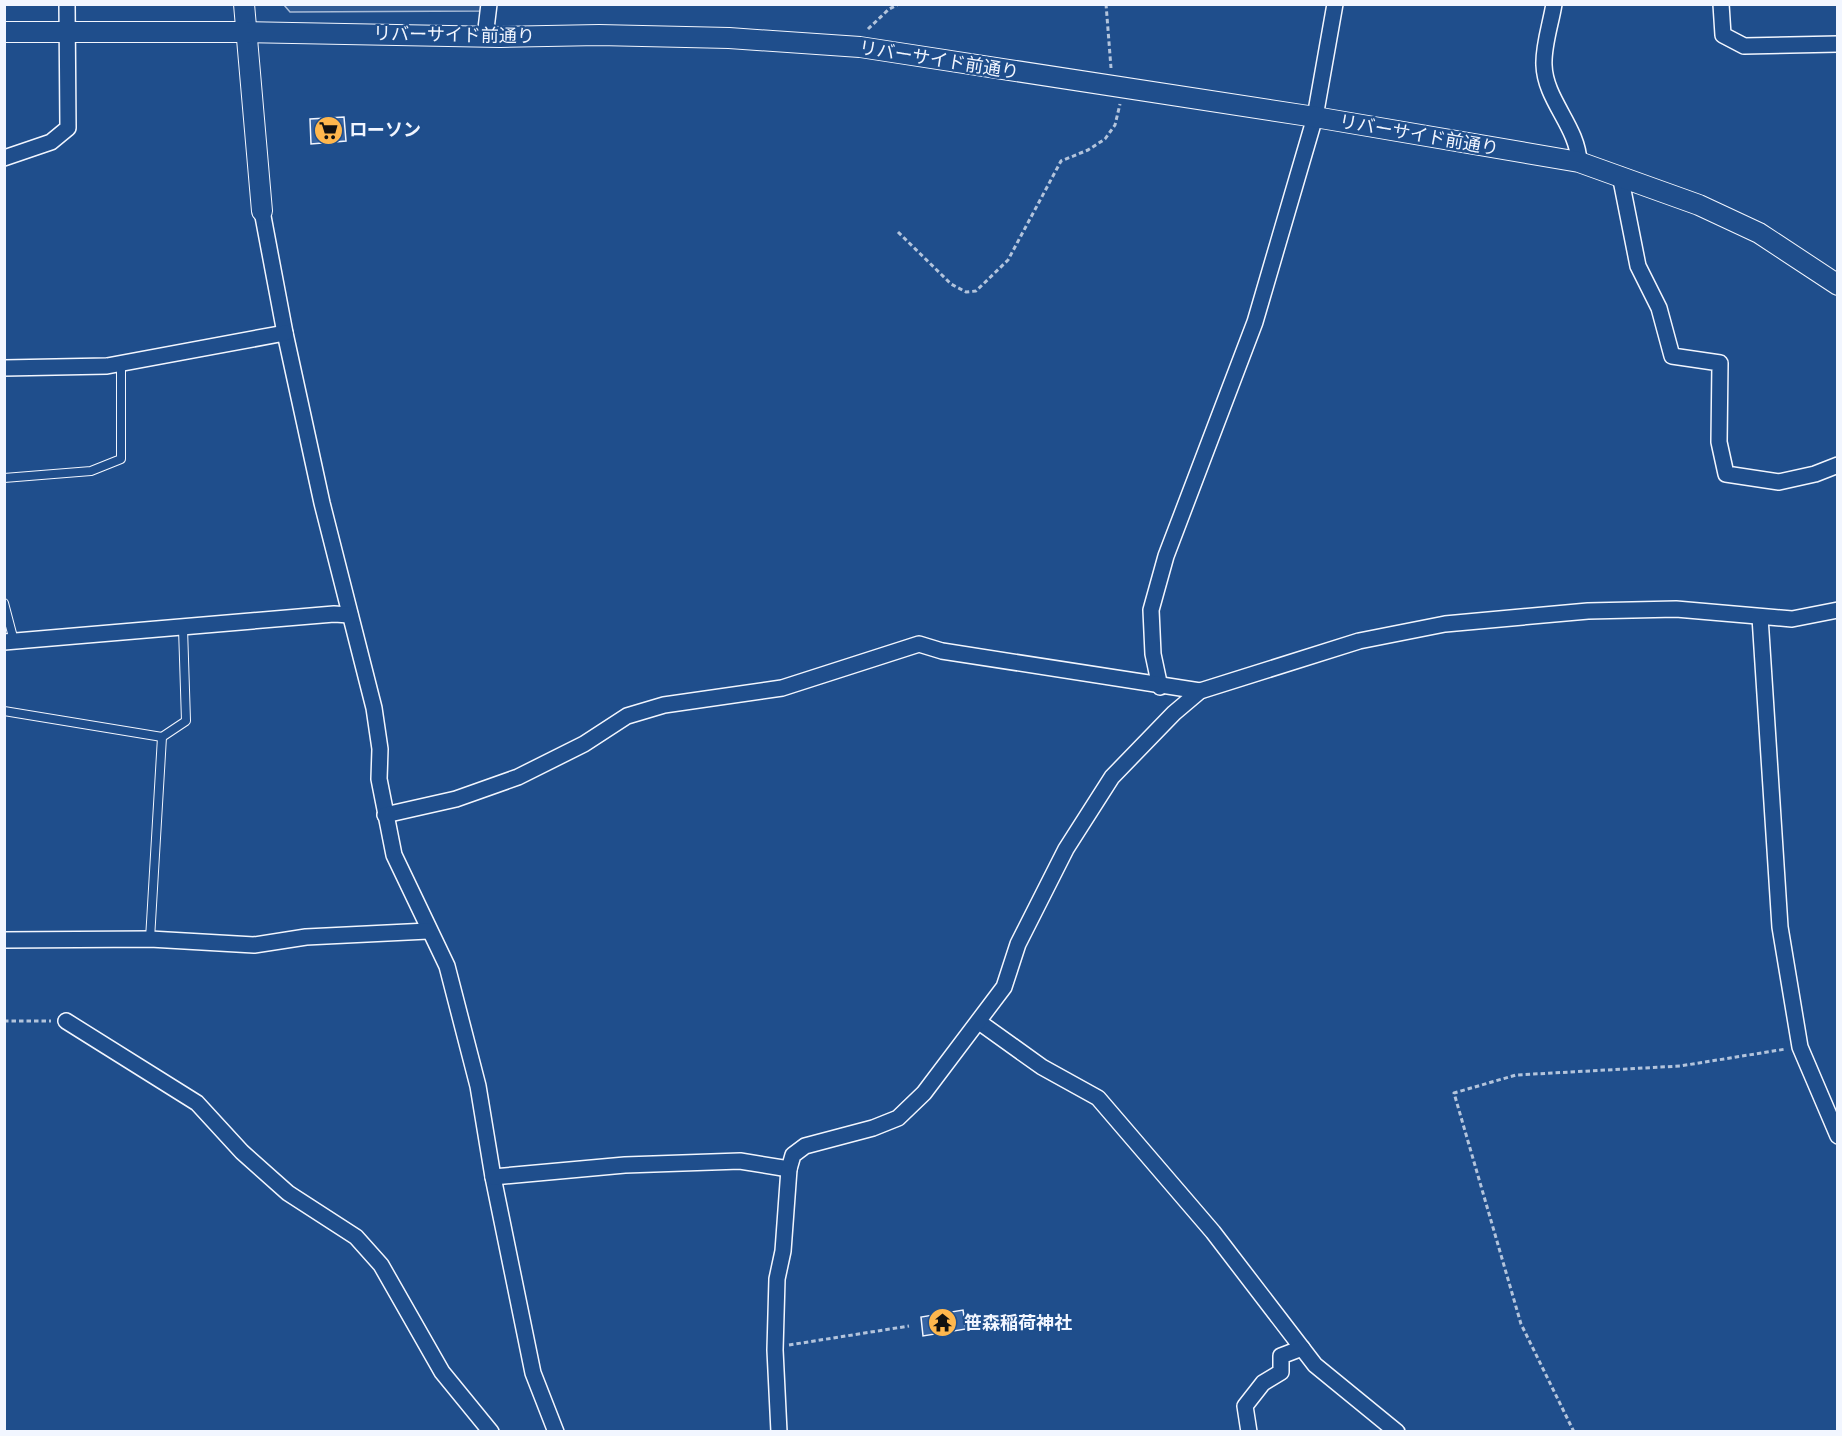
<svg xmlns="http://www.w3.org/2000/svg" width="1842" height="1436" viewBox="0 0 1842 1436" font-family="Montserrat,'Noto Sans JP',sans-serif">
<rect width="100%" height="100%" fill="#1f4e8c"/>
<polygon fill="#305b95" stroke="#a8bbd7" stroke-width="1.5" points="284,5 483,5 482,11 290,12"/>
<g fill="#3563a3" stroke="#f2f6ff" stroke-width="1.5">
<polygon points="344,117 346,141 311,144 310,119"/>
<polygon points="963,1310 966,1329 923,1336 921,1317"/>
</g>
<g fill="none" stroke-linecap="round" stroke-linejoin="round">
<defs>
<g id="service">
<polyline points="4,478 91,471 121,459 121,364"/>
<polyline points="4,603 14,641"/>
<polyline points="4,711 162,737"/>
<polyline points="150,939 162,737 186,721 183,628"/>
</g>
<g id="minor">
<path d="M 1554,4 C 1551,23 1543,46 1544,65 C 1545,100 1578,127 1579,162"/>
<polyline points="1721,4 1723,35 1744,46 1838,44"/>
<polyline points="485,37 489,4"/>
<polyline points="4,158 51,142 68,128 67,4"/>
<polyline points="1620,175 1638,266 1659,308 1672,356 1720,363 1719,442 1726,474 1779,482 1815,474 1838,465"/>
<polyline points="262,211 285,333 322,503 374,708 380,749 379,779 394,855 447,966 478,1086 493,1177 533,1373 556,1432"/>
<polyline points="4,368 107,366 285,333"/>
<polyline points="1760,617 1780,927 1800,1047 1838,1136"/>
<polyline points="4,642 334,614 350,615"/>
<polyline points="1160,687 1153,654 1151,610 1166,556 1255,322 1315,117 1335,4"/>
<polyline points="385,815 456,799 518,777 584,744 627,716 664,705 782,688 919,644 942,651 1200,691"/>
<polyline points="4,940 150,939 254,945 306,937 428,931"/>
<polyline points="66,1021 197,1103 242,1152 288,1193 356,1237 381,1265 442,1372 491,1432"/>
<polyline points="979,1022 1042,1067 1098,1098 1213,1232 1315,1365 1397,1432"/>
<polyline points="493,1177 625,1165 740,1161 789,1169"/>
<polyline points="779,1432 775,1350 777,1279 783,1251 789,1169 793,1155 805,1146 873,1128 898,1118 924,1093 1004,987 1018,944 1066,849 1112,777 1174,713 1200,691 1359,641 1445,624 1588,611 1676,609 1792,619 1838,610"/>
<polyline points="1249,1432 1245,1406 1263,1383 1281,1372 1281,1356 1302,1348"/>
</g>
<g id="tertiary">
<polyline points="244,4 262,211"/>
<polyline points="4,32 246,32 500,37 599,35 729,38 860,47 1315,117 1579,162 1699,205 1759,233 1838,285"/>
</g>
</defs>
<use href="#service" stroke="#f2f6ff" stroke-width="10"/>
<use href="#minor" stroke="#f2f6ff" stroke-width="18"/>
<use href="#tertiary" stroke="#f2f6ff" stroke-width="22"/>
<g stroke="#b3c4dc" stroke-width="3" stroke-dasharray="4.5 3" stroke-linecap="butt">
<polyline points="1106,4 1111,68"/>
<polyline points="868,29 889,9 899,4"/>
<polyline points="898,232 951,284 966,292 976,291 1008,260 1061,161 1088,150 1105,139 1115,125 1120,104"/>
<polyline points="4,1021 51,1021"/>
<polyline points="789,1345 909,1326"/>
<polyline points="1574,1432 1521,1324 1454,1093 1516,1075 1680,1066 1786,1049"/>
</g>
<use href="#service" stroke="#1f4e8c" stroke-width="8"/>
<use href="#minor" stroke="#1f4e8c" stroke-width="15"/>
<use href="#tertiary" stroke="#1f4e8c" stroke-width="20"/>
</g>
<defs>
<symbol id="supermarket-disc" viewBox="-11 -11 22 22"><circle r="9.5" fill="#ffb74d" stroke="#1f4e8c"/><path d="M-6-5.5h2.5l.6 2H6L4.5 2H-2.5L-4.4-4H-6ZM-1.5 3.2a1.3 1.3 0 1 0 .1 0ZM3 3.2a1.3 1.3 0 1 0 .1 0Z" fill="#111"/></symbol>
<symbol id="temple-disc" viewBox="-11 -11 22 22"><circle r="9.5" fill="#ffb74d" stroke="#1f4e8c"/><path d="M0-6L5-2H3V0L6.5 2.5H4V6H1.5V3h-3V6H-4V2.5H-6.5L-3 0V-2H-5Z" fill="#111"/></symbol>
</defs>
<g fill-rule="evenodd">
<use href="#supermarket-disc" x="312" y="114" width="33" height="33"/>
<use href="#temple-disc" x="926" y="1306" width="33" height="33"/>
</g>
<g text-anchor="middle" stroke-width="4.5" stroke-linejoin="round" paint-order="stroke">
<g font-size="18" fill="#f2f6ff" stroke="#1f4e8c">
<text transform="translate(454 35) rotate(1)" y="6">リバーサイド前通り</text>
<text transform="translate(939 60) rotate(9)" y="6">リバーサイド前通り</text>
<text transform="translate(1419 135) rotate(10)" y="6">リバーサイド前通り</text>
</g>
<g font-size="18" font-weight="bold" fill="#f2f6ff" stroke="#1f4e8c" text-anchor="start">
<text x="349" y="136">ローソン</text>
<text x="964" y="1329">笹森稲荷神社</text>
</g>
</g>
<rect width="1842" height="1436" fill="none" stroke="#f2f6ff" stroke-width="12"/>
</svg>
